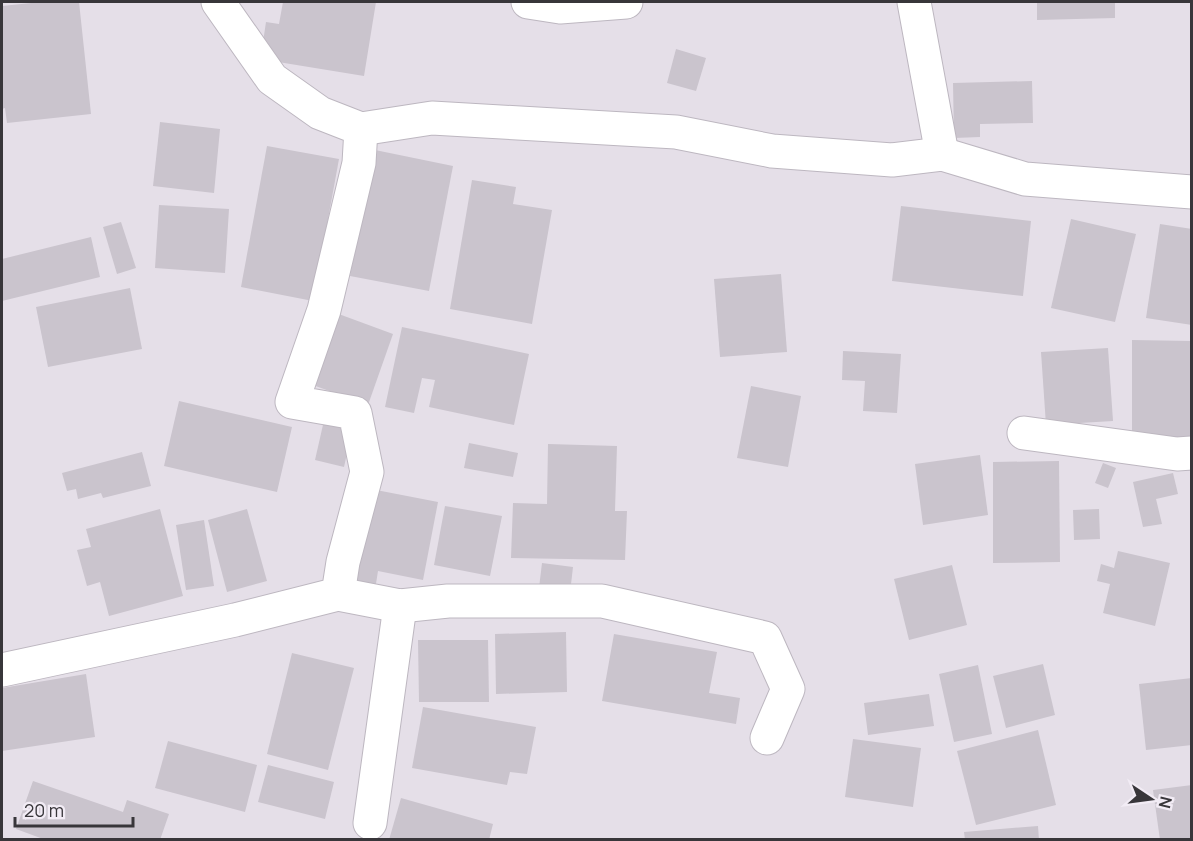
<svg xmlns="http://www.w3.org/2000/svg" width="1193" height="841" viewBox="0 0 1193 841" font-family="Manrope,sans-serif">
<rect width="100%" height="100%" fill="#e5dfe8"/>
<g fill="#cac4cd">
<polygon points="41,2 79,2 91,114 7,123 5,108 2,109 2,6"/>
<polygon points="283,2 376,2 364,76 272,61 274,52 262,49 266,22 279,24"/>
<polygon points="1037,2 1115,2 1115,18 1037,20"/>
<polygon points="676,49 706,58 696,91 667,83"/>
<polygon points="1032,81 1033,123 980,124 980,137 954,138 953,83"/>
<polygon points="160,122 220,129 214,193 153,186"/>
<polygon points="267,146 339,159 313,301 241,287"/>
<polygon points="375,150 453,166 429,291 350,276"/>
<polygon points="472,180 516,187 513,204 552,210 532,324 450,309"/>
<polygon points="159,205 229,209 225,273 155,268"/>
<polygon points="901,206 1031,221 1023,296 892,281"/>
<polygon points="1071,219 1136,234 1115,322 1051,308"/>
<polygon points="121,222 136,268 117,274 103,227"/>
<polygon points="1160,224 1192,229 1192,325 1146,318"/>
<polygon points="91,237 100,277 2,301 2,259"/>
<polygon points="781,274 787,352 720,357 714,279"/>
<polygon points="130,288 142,349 48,367 36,307"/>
<polygon points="336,313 393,334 368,405 310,384"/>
<polygon points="402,327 529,354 514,425 429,407 435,380 422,378 414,413 385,407"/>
<polygon points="1132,340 1192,341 1192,438 1132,438"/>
<polygon points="1108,348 1113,421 1046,425 1041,352"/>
<polygon points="843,351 901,354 897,413 863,411 865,381 842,380"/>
<polygon points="751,386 801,396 788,467 737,458"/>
<polygon points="179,401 292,427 277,492 164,466"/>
<polygon points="325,416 354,422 344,467 315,460"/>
<polygon points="469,443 518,453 513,477 464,468"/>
<polygon points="548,444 617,446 615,511 627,511 625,560 511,558 513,503 547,504"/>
<polygon points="142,452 151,486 103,498 101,493 78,499 76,489 67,491 62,473"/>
<polygon points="980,455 988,515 923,525 915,464"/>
<polygon points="1059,461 1060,562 993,563 993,462"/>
<polygon points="1103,463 1116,468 1108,488 1095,483"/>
<polygon points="1173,473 1178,494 1156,499 1162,524 1143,527 1133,482"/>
<polygon points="371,489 438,502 423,580 378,571 375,590 352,585"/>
<polygon points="445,506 502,516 490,576 434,565"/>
<polygon points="160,509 183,596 109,616 100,582 87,586 77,550 91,547 86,529"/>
<polygon points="247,509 267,581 227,592 208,520"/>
<polygon points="1099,509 1100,539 1074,540 1073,510"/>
<polygon points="204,520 214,586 186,590 176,525"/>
<polygon points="1118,551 1170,563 1155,626 1103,613 1110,584 1097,581 1101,564 1114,568"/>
<polygon points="542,563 573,567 570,593 539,588"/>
<polygon points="952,565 967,625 909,640 894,579"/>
<polygon points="566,632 567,692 496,694 495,634"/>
<polygon points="614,634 717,652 709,693 740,698 736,724 602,701"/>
<polygon points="418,640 488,640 489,702 419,702"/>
<polygon points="292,653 354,668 328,770 267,754"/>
<polygon points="1043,664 1055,715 1006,728 993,676"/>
<polygon points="978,665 992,734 954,742 939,674"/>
<polygon points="86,674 95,737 2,751 2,688"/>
<polygon points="1192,678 1192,745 1146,750 1139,684"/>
<polygon points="929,694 934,726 868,735 864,703"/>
<polygon points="423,707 536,727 527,774 510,772 507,785 412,768"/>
<polygon points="1038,730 1056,805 976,825 957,751"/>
<polygon points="853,739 921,748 913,807 845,797"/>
<polygon points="168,741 257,765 245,812 155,788"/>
<polygon points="268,765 334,782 325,819 258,802"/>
<polygon points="33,781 123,812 127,800 169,814 160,840 46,840 16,829"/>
<polygon points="1192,785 1192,840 1160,840 1153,790"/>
<polygon points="401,798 493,824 489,840 389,840"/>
<polygon points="1038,826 1039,840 965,840 964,832"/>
</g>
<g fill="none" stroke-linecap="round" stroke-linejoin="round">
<defs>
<g id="minor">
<polyline points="528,2 560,7 626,2"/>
<polyline points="914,2 942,154"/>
<polyline points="361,129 432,118 676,132 772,151 892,160 942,154 1025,179 1192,192"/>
<polyline points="1024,433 1177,454 1192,453"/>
<polyline points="338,594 400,606 448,601 602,601 765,638 788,689 767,738"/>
<polyline points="2,670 235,620 338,594 343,562 367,472 355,413 292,402 324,310 359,163 361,129 320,113 272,79 218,2"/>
<polyline points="370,823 400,606"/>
</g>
</defs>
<use href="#minor" stroke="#bdb7c0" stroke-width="35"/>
<use href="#minor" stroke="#fff" stroke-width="33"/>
</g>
<rect width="1193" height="841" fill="none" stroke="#38363a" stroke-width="6"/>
<g transform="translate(1151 799) rotate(103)" stroke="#f2ecf5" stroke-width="4.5" paint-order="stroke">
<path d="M0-4.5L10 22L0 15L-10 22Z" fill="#38363a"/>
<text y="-9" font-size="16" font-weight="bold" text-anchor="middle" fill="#38363a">N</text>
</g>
<path d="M15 817v9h118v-9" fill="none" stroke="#38363a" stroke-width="3"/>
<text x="24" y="817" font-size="18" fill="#38363a" stroke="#f2ecf5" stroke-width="4.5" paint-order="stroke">20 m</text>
</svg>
